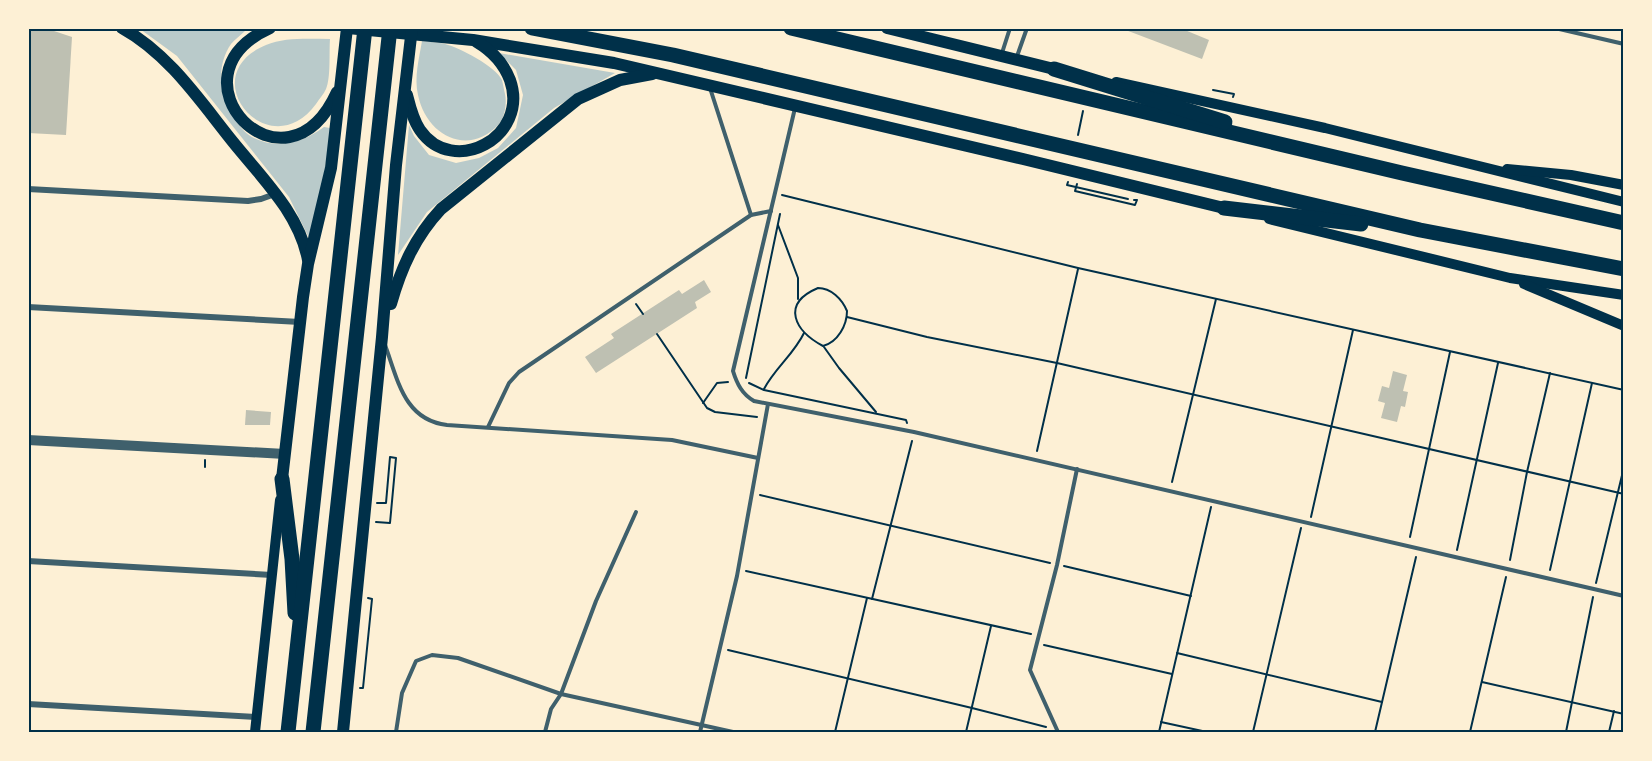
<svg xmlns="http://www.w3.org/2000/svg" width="1652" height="761" viewBox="0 0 1652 761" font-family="'Noto Sans',sans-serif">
<rect width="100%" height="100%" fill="#fdf0d5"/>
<g fill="#b9caca">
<path d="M 208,28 L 245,31 C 241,35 235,39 231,44 C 214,69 221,99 237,122 C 241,128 247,135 254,138 C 278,150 304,142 324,127 L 330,128 L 331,135 L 322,184 L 309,238 L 289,197 L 177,56 L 140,29 Z"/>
<path d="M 330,39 C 329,51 331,78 326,89 C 324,94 319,99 316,104 C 269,168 191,76 266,45 C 285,37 309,39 330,39 Z"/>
<path d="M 422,41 C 429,42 438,42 445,44 C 460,48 495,66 502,80 C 503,84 504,90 505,94 C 507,103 505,116 499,124 C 468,158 426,135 418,95 C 414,77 419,59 422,41 Z"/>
<polygon points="499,53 615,73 554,108 427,212 398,255 409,125 414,136 429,155 456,163 479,158 498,148 516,128 523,95 516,70"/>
</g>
<g fill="#bec0b2">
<polygon points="1180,28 1209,40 1202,59 1123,29"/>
<polygon points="28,29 54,31 72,37 66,135 28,133"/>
<polygon points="704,280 711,292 695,302 697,308 596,373 585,357 614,338 611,334 679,290 682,294"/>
<polygon points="1393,371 1407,375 1403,391 1408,392 1405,407 1401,406 1397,422 1381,418 1385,403 1378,401 1382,386 1389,388"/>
<polygon points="246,410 271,412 270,425 245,425"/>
</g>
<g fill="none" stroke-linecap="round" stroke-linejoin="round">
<g stroke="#003049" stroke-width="2">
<polyline points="1213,90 1234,94 1233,97"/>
<polyline points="1078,135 1083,111"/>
<polyline points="1068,182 1067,185 1128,199"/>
<polyline points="1077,184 1075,191 1135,205 1137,200 1134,200"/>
<polyline points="782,195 1078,268 1624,390"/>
<polyline points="778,225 798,278 798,299"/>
<path d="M 818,288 C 831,288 842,299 847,311 C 847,325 838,342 823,346 C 795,331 780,304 818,288 Z"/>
<polyline points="636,304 643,314"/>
<polyline points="847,317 927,337 1057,363 1624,494"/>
<polyline points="657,334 707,408 715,412 757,417"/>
<polyline points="824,347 839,368 876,412"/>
<polyline points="746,378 780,214"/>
<polyline points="749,383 764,390 906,420 907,423"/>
<path d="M 764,389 C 775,368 794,354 804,333"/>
<polyline points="703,403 717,383 728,382"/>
<polyline points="1037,451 1078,269"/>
<polyline points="205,467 205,460"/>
<polyline points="1172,482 1216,299"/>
<polyline points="760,495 1050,563"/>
<polyline points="1311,517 1353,330"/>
<polyline points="376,522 390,523 396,458 390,457 386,503 377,503"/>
<polyline points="1410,537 1450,352"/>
<polyline points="1457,550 1498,363"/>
<polyline points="1510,560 1527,472 1550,373"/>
<polyline points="1064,566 1191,596"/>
<polyline points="1550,570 1592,383"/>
<polyline points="746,571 1031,634"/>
<polyline points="1596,583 1624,467"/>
<polyline points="872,599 912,441"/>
<polyline points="1044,645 1172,674"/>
<polyline points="728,650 972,708 1046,727"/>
<polyline points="1177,653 1382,702"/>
<polyline points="1482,682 1624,714"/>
<polyline points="360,688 363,688 372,599 368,598"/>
<polyline points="1161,722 1207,732"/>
<polyline points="835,732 867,598"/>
<polyline points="966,732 991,626"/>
<polyline points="1159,732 1211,507"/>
<polyline points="1253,732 1301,528"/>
<polyline points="1375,732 1416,557"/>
<polyline points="1470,732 1506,577"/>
<polyline points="1566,732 1593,597"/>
<polyline points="1609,732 1614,711"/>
</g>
<g stroke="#3f606c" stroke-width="4">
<polyline points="1555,28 1624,44"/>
<polyline points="1002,53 1010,28"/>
<polyline points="1016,59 1027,28"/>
<polyline points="710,88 751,215"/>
<path d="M 795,108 L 733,371 C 737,384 742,394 754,401 L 914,432 L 1624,596"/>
<path d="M 385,345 C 398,380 404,420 447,425 L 672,440 L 758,458"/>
<polyline points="488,427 509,383 519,372 751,215 771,211"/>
<polyline points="396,732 402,693 416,661 432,655 458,658 561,694 733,732"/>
<polyline points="545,732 551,709 561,694 596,601 636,512"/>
<polyline points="700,732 737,576 768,404"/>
<polyline points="1058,732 1030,670 1057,565 1077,469"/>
</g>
<g stroke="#3f606c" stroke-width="6">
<polyline points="28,189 248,201 261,199 275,194"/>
<polyline points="28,307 300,322"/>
<polyline points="28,561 272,575"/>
<polyline points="28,704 257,717"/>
</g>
<polyline stroke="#3f606c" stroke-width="10" points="28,440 285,454"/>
<g stroke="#003049" stroke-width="10">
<polyline points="1116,82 1325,128 1624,202"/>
<polyline points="1507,169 1571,175 1624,185"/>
<polyline points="1269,219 1510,278 1624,295"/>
<polyline points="1524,284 1624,326"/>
<polyline points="255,732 280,500"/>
</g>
<g stroke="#003049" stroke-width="12">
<path d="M 122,28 C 169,54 200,101 233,142 C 262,178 299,213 308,260"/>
<path d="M 270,28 C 162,77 285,206 337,92"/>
<polyline points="348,28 473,40 614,63 1023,159 1224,208"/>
<polyline points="887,28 1054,69"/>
<path d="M 407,95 C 410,107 413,120 420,130 C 453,178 530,137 510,80 C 504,64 492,51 477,42"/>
<path d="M 391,304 C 401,268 415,237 441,209 L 578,99 L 620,80 L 652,74"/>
<polyline points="282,479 303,297 308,264 331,168 347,28"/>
<polyline points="343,732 382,337 396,165 412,28"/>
</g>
<g stroke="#003049" stroke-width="15">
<polyline points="532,28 673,55 1420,230 1624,269"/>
<polyline points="791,28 1402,173 1624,223"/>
<polyline points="1054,69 1225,122"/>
<polyline points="1224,208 1361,224"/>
<polyline points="282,479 292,559 295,613"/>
<polyline points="288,732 365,28"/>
<polyline points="313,732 390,28"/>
</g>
</g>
<rect width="1652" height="761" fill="none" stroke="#fdf0d5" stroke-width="60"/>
<rect x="30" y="30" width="1592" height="701" fill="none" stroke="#003049" stroke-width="2"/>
</svg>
